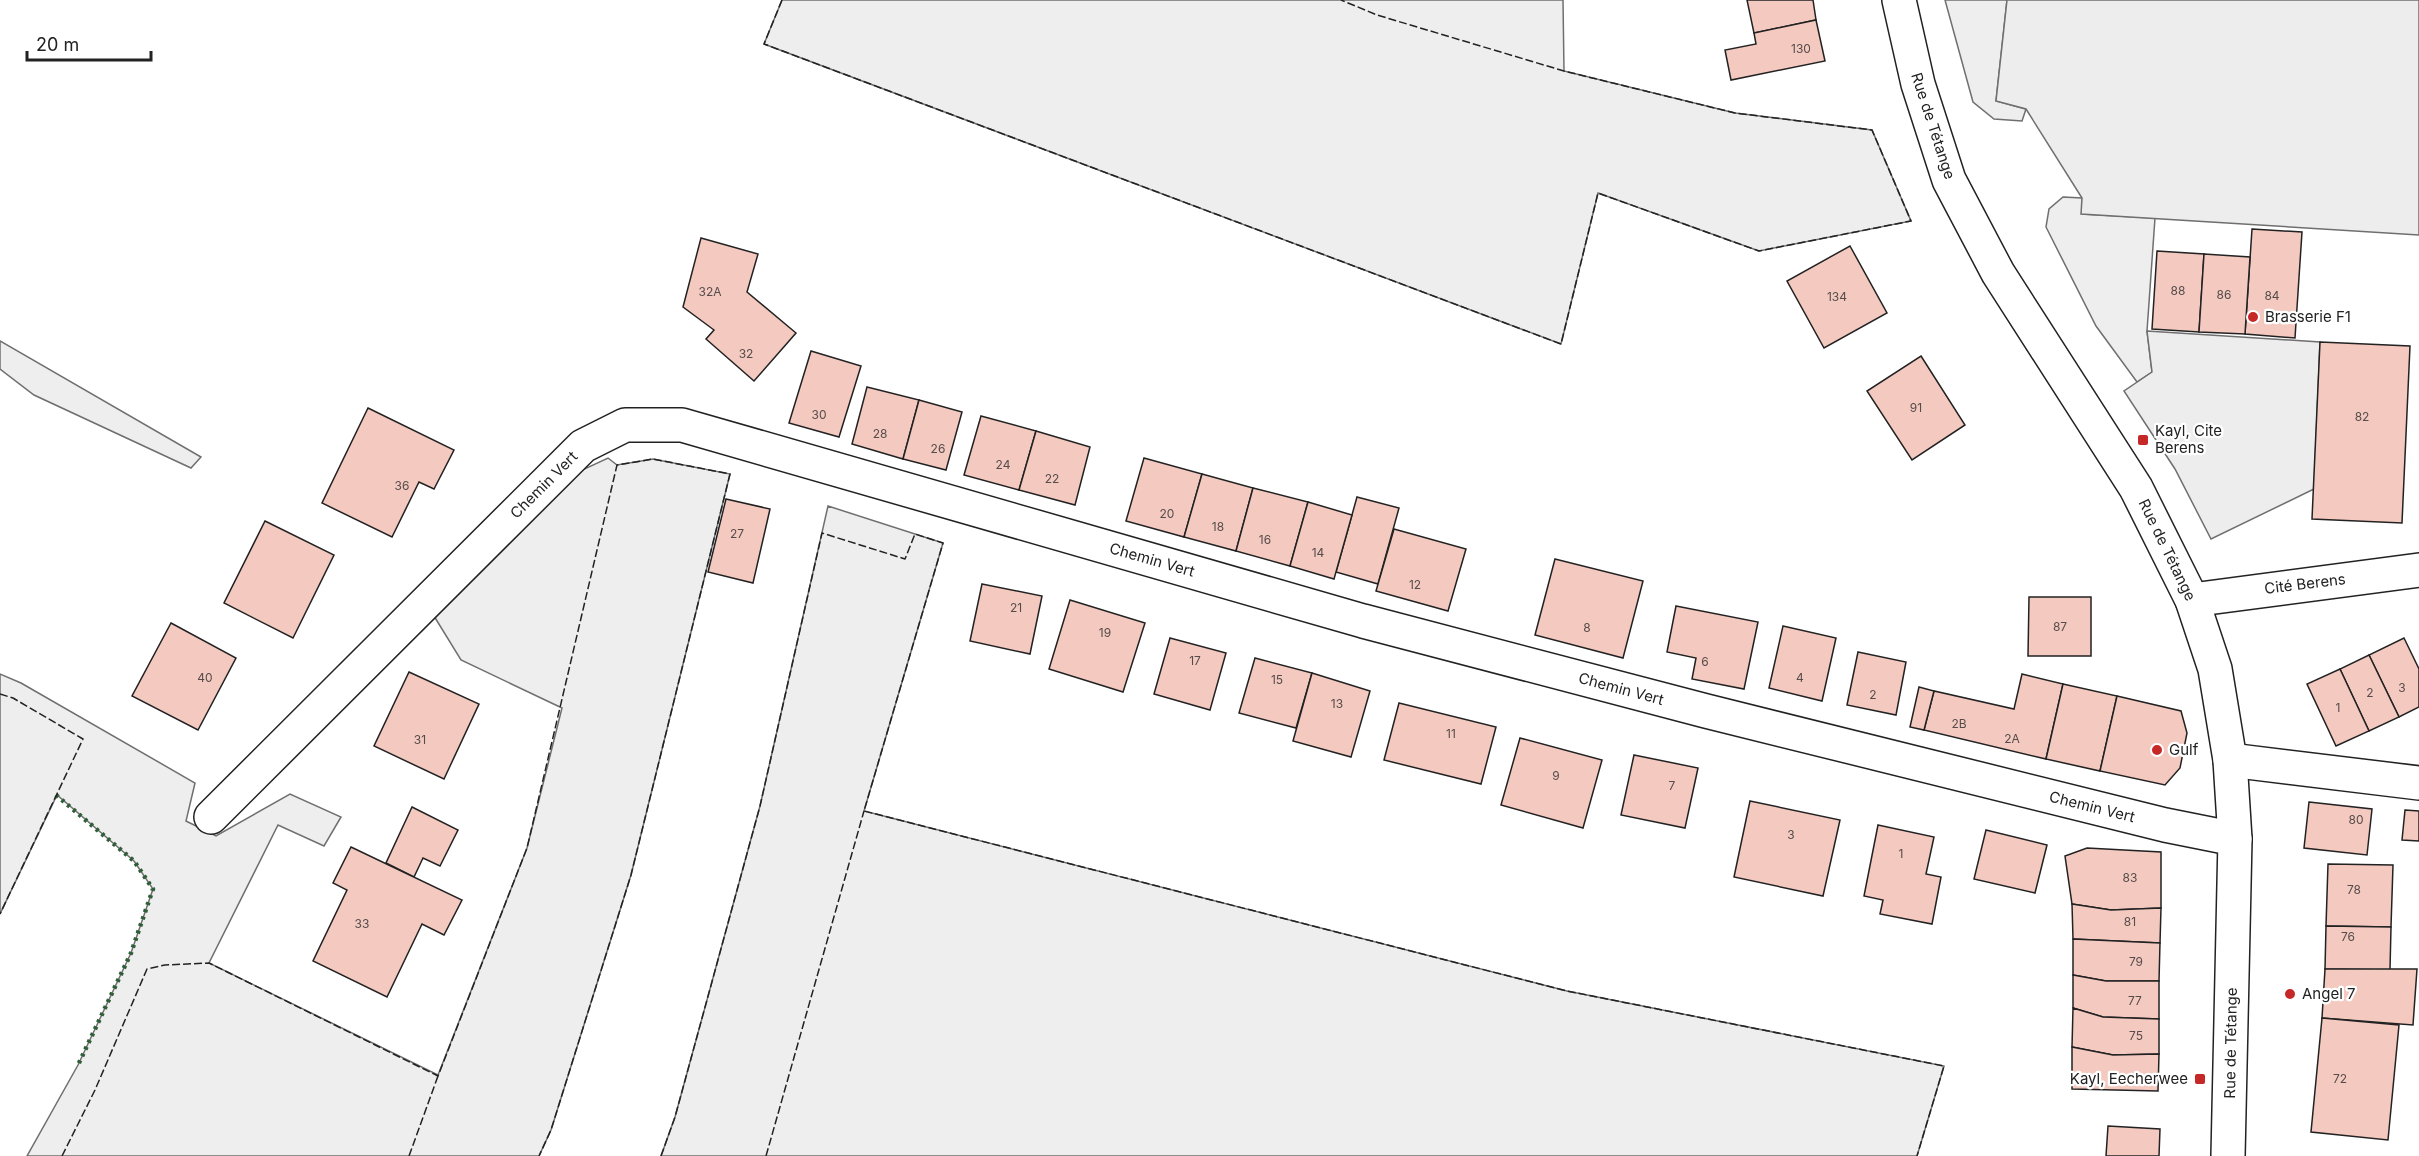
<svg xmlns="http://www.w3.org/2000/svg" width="2419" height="1156" viewBox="0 0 2419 1156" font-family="Inter,sans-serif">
<rect width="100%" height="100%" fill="#fff"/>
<g fill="#eee" stroke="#6f6f6f" stroke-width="1.5">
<polygon points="782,0 1563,0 1564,71 1735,113 1872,130 1911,221 1759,251 1598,193 1561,344 764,44"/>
<polygon points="1945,0 2007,0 1996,101 2026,109 2022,121 1994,119 1973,102"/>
<polygon points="2063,197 2082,198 2082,214 2155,218 2147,331 2152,372 2137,382 2096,326 2046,227 2049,209"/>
<polygon points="0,341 201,457 191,468 34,395 0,369"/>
<polygon points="608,458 617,465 653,459 730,474 631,875 551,1130 539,1156 27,1156 78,1065 131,953 153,889 134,861 57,795 0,914 0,674 21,683 195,783 186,821 216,836 290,794 341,817 324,846 278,825 209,963 438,1075 527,848 562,708 461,660 434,616 580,471"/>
<polygon points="828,506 943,543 864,811 1567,991 1944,1066 1917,1156 661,1156 675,1117 760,806"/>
</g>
<g fill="#ededed" stroke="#6f6f6f" stroke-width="1.5">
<polygon points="2007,0 2419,0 2419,235 2081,214 2082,198 2026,109 1996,101"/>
<polygon points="2147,331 2320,342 2314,489 2211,539 2175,469 2124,391 2152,372"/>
</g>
<g fill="#f3c9c0" stroke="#222" stroke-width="1.5">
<polygon points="1747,0 1813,0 1816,20 1754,33"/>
<polygon points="1816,20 1825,61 1731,80 1725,50 1756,44 1754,33"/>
<polygon points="2252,229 2302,232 2295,338 2245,334"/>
<polygon points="701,238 758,254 747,292 796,333 754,381 706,339 714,330 683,307"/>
<polygon points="1850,246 1887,313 1824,348 1787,281"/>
<polygon points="2157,251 2204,254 2199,332 2152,329"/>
<polygon points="2204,254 2250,257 2245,334 2199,332"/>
<polygon points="2320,342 2410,346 2402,523 2312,519"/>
<polygon points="811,351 861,366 839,437 789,423"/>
<polygon points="1921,356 1965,425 1912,460 1867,391"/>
<polygon points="867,387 919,400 903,459 852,444"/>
<polygon points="919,400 962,412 946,470 903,459"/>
<polygon points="368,408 454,450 434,489 419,482 392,537 322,503"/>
<polygon points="981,416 1036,431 1019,490 964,475"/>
<polygon points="1036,431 1090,447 1075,505 1019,490"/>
<polygon points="1144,458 1202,474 1184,537 1126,521"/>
<polygon points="1202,474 1253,488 1236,551 1184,537"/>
<polygon points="1253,488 1308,502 1290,566 1236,551"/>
<polygon points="1357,497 1399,508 1378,584 1336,572"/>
<polygon points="726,499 770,509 753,583 708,572"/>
<polygon points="1308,502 1352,515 1334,579 1290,566"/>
<polygon points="265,521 334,555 293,638 224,603"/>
<polygon points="1394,529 1466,549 1448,611 1376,591"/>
<polygon points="1555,559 1643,581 1623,658 1535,635"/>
<polygon points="982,584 1042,596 1030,654 970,641"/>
<polygon points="2029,597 2091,597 2091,656 2028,656"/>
<polygon points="1070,600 1145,623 1123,692 1049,669"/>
<polygon points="1676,606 1758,622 1744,689 1692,679 1696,658 1667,652"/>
<polygon points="171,623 236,658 198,730 132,696"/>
<polygon points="1783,626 1836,638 1822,701 1769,688"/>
<polygon points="1170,638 1226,653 1210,710 1154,694"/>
<polygon points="2404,638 2419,669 2419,707 2399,717 2369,655"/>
<polygon points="1858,652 1906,662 1896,715 1847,705"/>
<polygon points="2369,655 2399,717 2369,731 2340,669"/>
<polygon points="1255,658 1312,673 1296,728 1239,713"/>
<polygon points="2340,669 2369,731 2336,746 2307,684"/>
<polygon points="409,672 479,704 444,779 374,746"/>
<polygon points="1312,673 1370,691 1351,757 1293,741"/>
<polygon points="2022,674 2063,684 2046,759 1924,730 1934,691 2014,709"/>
<polygon points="2063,684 2117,696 2100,771 2046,759"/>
<polygon points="1919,687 1934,691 1924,730 1910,727"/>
<polygon points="2117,696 2181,711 2187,733 2180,768 2165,785 2100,771"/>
<polygon points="1399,703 1496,727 1481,784 1384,760"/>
<polygon points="1520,738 1602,760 1583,828 1501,805"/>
<polygon points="1634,755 1698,768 1685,828 1621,815"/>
<polygon points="1750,801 1840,820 1823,896 1734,877"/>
<polygon points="2309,802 2372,809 2367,855 2304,848"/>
<polygon points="412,807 458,830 440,866 423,858 414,877 386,863"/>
<polygon points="2405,810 2419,811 2419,841 2402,840"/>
<polygon points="1878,825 1934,837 1926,874 1941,877 1932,924 1880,914 1883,900 1864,896"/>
<polygon points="1986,830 2047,845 2035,893 1974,879"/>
<polygon points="351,847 462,900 444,935 422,924 387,997 313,961 347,890 333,883"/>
<polygon points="2087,848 2161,852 2161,908 2111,910 2072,904 2065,856"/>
<polygon points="2328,864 2393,865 2391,927 2326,926"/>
<polygon points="2072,904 2111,910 2161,908 2160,943 2073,939"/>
<polygon points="2326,926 2391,927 2390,970 2325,969"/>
<polygon points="2073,939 2160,943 2159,981 2106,981 2073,975"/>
<polygon points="2325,969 2417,969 2413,1025 2322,1018"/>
<polygon points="2073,975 2106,981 2159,981 2159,1019 2103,1017 2073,1008"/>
<polygon points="2073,1008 2103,1017 2159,1019 2159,1054 2113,1055 2072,1047"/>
<polygon points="2322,1018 2399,1025 2388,1140 2311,1132"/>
<polygon points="2072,1047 2113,1055 2159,1054 2158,1091 2072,1089"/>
<polygon points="2108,1126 2160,1129 2159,1156 2106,1156"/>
</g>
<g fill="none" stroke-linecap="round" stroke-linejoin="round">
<defs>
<g id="minor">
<polyline points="2192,600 2419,570"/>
<polyline points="2230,760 2419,783"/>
<polyline points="211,817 583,446 625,425 682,425 1363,621 1706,711 2165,825 2235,839"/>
</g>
<polyline id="primary" points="1899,0 1918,84 1949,180 1998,273 2136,488 2192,600 2215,669 2230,760 2235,839 2228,1156"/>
</defs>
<use href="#minor" stroke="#222" stroke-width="36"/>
<use href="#primary" stroke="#222" stroke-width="36"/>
<use href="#minor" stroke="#fff" stroke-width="33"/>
<use href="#primary" stroke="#fff" stroke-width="33"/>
<polyline stroke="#2f5e38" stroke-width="4.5" stroke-dasharray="3 4.5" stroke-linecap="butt" points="56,795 134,861 153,889 131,953 78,1065"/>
<g stroke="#222" stroke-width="1.5" stroke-dasharray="8 3" stroke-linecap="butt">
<polyline points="782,0 764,44 1561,344 1598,193 1759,251 1911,221 1872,130 1735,113 1564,71 1377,15 1341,0"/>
<polyline points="0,694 13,698 83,739 0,914"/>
<polyline points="62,1156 95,1090 147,969 165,965 209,963 438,1076 527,848 617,465 653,459 730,474 631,875 551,1130 539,1156"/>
<polyline points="409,1156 438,1076"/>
<polyline points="661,1156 675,1117 760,806 822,533 905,559 915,534 943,543 864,811 1567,991 1944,1066 1917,1156"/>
<polyline points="766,1156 864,811"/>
</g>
</g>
<g fill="#c62828" stroke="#fff" stroke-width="2">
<circle cx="2253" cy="317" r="6"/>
<rect x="2137" y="434" width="12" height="12" rx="3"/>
<circle cx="2157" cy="750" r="6"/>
<circle cx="2290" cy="994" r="6"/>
<rect x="2194" y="1073" width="12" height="12" rx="3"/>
</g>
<g text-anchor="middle" stroke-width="4.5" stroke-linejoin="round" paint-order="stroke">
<g font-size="12" fill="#564c4a">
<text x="1801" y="53">130</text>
<text x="2178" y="295">88</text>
<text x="710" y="296">32A</text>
<text x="2224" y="299">86</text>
<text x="2272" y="300">84</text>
<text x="1837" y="301">134</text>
<text x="746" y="358">32</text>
<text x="1916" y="412">91</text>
<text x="819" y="419">30</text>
<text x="2362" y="421">82</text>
<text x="880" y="438">28</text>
<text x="938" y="453">26</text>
<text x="1003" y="469">24</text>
<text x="1052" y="483">22</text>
<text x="402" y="490">36</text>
<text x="1167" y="518">20</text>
<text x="1218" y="531">18</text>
<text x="737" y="538">27</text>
<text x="1265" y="544">16</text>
<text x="1318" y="557">14</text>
<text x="1415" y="589">12</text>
<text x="1016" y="612">21</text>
<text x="2060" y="631">87</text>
<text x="1587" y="632">8</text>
<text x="1105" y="637">19</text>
<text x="1195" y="665">17</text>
<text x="1705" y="666">6</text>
<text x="205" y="682">40</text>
<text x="1800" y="682">4</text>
<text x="1277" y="684">15</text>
<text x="2402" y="692">3</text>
<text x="2370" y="697">2</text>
<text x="1873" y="699">2</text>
<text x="1337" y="708">13</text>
<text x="2338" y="712">1</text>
<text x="1959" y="728">2B</text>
<text x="1451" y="738">11</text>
<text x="2012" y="743">2A</text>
<text x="420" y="744">31</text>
<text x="1556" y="780">9</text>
<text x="1672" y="790">7</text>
<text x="2356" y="824">80</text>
<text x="1791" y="839">3</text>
<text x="1901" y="858">1</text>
<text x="2130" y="882">83</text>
<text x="2354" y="894">78</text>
<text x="2130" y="926">81</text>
<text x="362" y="928">33</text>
<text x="2348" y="941">76</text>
<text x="2136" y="966">79</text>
<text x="2135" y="1005">77</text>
<text x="2136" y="1040">75</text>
<text x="2340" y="1083">72</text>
</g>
<g font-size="15" fill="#222" stroke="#fff">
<text transform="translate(1933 126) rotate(72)" y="5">Rue de Tétange</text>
<text transform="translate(544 485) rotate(-45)" y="5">Chemin Vert</text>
<text transform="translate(2167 550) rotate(64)" y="5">Rue de Tétange</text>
<text transform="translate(1152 560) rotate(16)" y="5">Chemin Vert</text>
<text transform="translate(2305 584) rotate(-7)" y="5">Cité Berens</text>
<text transform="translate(1621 689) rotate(15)" y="5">Chemin Vert</text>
<text transform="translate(2092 807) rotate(14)" y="5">Chemin Vert</text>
<text transform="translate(2231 1043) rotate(-89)" y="5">Rue de Tétange</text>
</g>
<g font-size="15" fill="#222" stroke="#fff" text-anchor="start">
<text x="2265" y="322">Brasserie F1</text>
<text x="2155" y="436">Kayl, Cite<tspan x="2155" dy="17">Berens</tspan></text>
<text x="2169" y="755">Gulf</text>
<text x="2302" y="999">Angel 7</text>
<text x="2188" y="1084" text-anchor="end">Kayl, Eecherwee</text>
</g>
</g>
<path d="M27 51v9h124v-9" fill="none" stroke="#222222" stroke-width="3"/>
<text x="36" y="51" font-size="18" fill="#222222" stroke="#ffffff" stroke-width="4.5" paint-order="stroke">20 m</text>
</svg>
